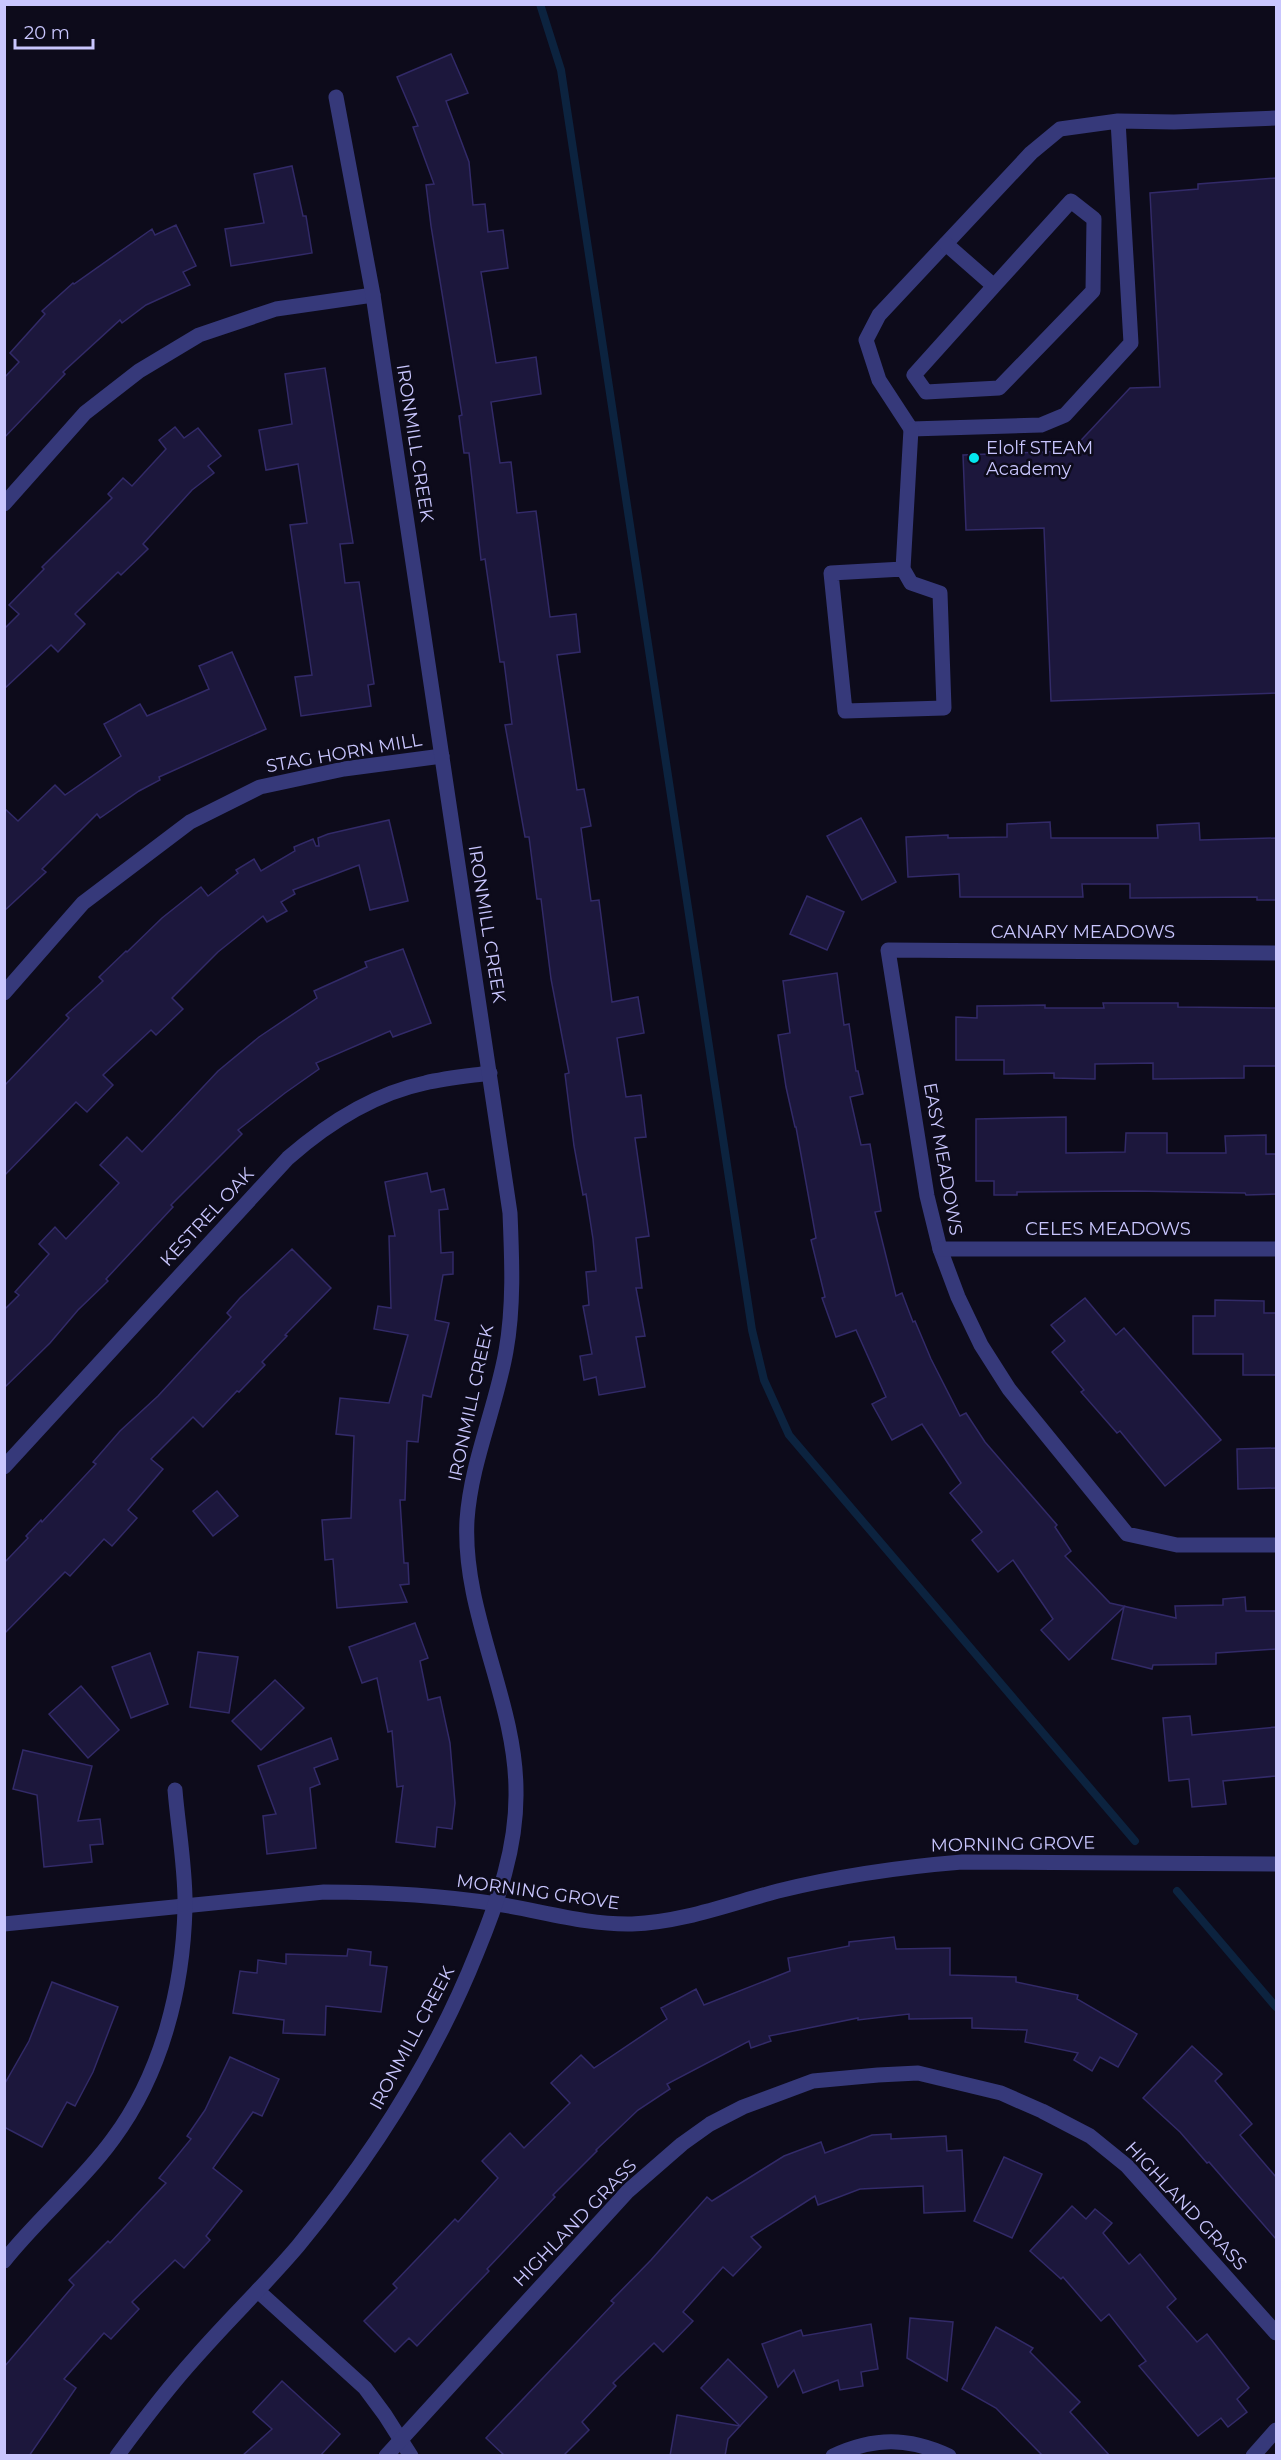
<svg xmlns="http://www.w3.org/2000/svg" width="1281" height="2460" viewBox="0 0 1281 2460" font-family="Montserrat,sans-serif">
<rect width="100%" height="100%" fill="#0d0b1b"/>
<g fill="none" stroke-linecap="round" stroke-linejoin="round">
<g stroke="#0c233f" stroke-width="8">
<polyline points="540,4 561,70 752,1330 764,1380 789,1435 1135,1841"/>
<polyline points="1177,1891 1276,2007"/>
</g>
</g>
<g fill="#1c173c" stroke="#322a68" stroke-width="1.5">
<polygon points="451,54 468,93 446,101 469,162 473,205 485,204 488,232 503,230 508,268 481,272 496,363 536,357 541,394 491,402 500,463 511,462 517,513 536,511 550,617 576,614 580,652 557,655 577,790 584,789 591,826 581,828 591,901 599,900 612,1002 638,997 644,1033 617,1038 626,1097 641,1095 646,1137 635,1138 649,1236 636,1238 642,1288 636,1288 645,1336 636,1337 645,1387 599,1395 596,1377 584,1380 580,1356 592,1354 583,1306 589,1305 586,1272 596,1271 593,1239 586,1194 583,1195 574,1146 565,1074 569,1073 551,979 541,899 537,899 529,837 525,837 505,725 512,724 504,662 500,662 485,559 481,560 469,453 464,453 459,416 462,415 431,226 426,185 434,184 413,127 418,126 397,77"/>
<polygon points="292,166 303,216 306,216 312,253 231,266 225,229 264,223 254,174"/>
<polygon points="1276,178 1276,693 1051,701 1044,528 966,530 963,455 1071,451 1130,388 1160,387 1150,193 1198,189 1198,184"/>
<polygon points="176,225 196,266 183,272 190,285 146,305 122,323 120,320 63,372 65,374 4,438 4,378 19,362 10,353 45,314 42,311 73,283 74,284 152,229 155,235"/>
<polygon points="325,368 353,543 340,544 345,583 359,582 374,684 368,685 371,706 301,716 295,677 312,675 290,525 307,523 298,464 266,470 259,430 292,424 285,374"/>
<polygon points="175,427 184,438 198,428 221,456 208,466 214,473 192,490 143,544 148,549 121,575 118,572 75,614 85,624 58,652 51,645 4,689 4,629 19,614 9,605 44,569 42,567 112,498 108,494 123,478 132,486 166,449 159,440"/>
<polygon points="232,652 266,729 159,777 160,780 139,791 100,818 97,814 42,869 46,872 4,911 4,808 18,821 55,785 65,795 121,756 104,724 140,704 147,716 209,689 199,666"/>
<polygon points="861,818 896,882 862,900 827,836"/>
<polygon points="389,820 408,901 370,910 359,865 293,890 295,894 281,902 287,911 267,922 263,916 218,952 172,998 183,1009 156,1035 151,1030 103,1075 113,1085 87,1112 76,1102 4,1176 4,1086 69,1018 66,1015 103,981 99,977 126,951 127,952 162,918 201,887 208,896 238,873 236,870 254,859 261,871 295,851 294,847 313,839 316,846 319,846 318,838 328,834"/>
<polygon points="1050,822 1051,838 1158,838 1157,825 1199,823 1200,840 1276,838 1276,900 1257,900 1257,897 1130,898 1130,884 1082,884 1083,897 960,897 959,874 908,877 906,837 948,835 948,838 1007,837 1007,824"/>
<polygon points="807,896 844,912 827,950 790,934"/>
<polygon points="403,949 431,1023 393,1037 390,1031 316,1063 319,1069 285,1093 238,1130 242,1134 171,1205 173,1207 106,1279 108,1281 78,1310 50,1343 4,1388 4,1310 19,1295 15,1292 49,1254 39,1244 55,1227 66,1239 119,1183 100,1165 127,1137 142,1152 218,1071 259,1037 317,998 314,991 367,967 365,962"/>
<polygon points="837,973 844,1025 849,1024 856,1071 858,1071 863,1094 850,1097 861,1145 870,1144 881,1211 875,1212 896,1296 902,1293 913,1322 915,1321 931,1359 960,1416 966,1413 985,1442 1057,1525 1055,1527 1071,1551 1065,1556 1110,1603 1176,1618 1175,1606 1223,1605 1223,1599 1245,1597 1246,1611 1276,1611 1276,1649 1216,1653 1216,1664 1153,1665 1152,1669 1112,1659 1124,1607 1069,1660 1041,1630 1053,1619 1013,1560 998,1572 972,1540 982,1532 950,1493 961,1483 922,1424 892,1440 872,1404 886,1397 856,1330 836,1337 822,1298 825,1297 811,1240 816,1238 796,1127 795,1127 786,1087 778,1035 790,1033 783,981"/>
<polygon points="1103,1003 1178,1003 1178,1007 1276,1008 1276,1066 1244,1066 1244,1078 1153,1079 1153,1063 1095,1064 1095,1079 1054,1078 1054,1073 1004,1074 1004,1060 956,1060 956,1017 977,1018 977,1006 1045,1005 1045,1008 1104,1008"/>
<polygon points="1066,1117 1066,1153 1125,1152 1126,1133 1167,1133 1167,1153 1226,1153 1225,1136 1266,1135 1266,1154 1276,1154 1276,1194 1246,1195 1245,1193 1134,1191 1017,1192 1017,1195 994,1195 994,1181 976,1181 976,1119"/>
<polygon points="427,1173 431,1192 444,1189 448,1209 439,1210 441,1253 453,1252 453,1274 443,1275 435,1320 449,1323 431,1397 423,1395 418,1442 407,1441 405,1500 400,1500 404,1563 408,1563 409,1584 400,1585 407,1602 337,1608 333,1559 325,1560 322,1520 351,1518 354,1436 336,1434 340,1398 389,1403 408,1335 374,1329 378,1306 391,1308 389,1236 395,1236 385,1182"/>
<polygon points="292,1249 331,1288 285,1335 287,1336 262,1362 265,1365 239,1392 237,1391 203,1427 193,1417 151,1459 163,1469 128,1510 137,1518 112,1546 104,1539 70,1576 65,1572 4,1634 4,1563 28,1538 26,1536 41,1520 42,1522 96,1464 93,1462 120,1431 158,1396 231,1317 227,1313 240,1298"/>
<polygon points="1085,1298 1116,1335 1124,1328 1221,1440 1165,1486 1120,1431 1117,1433 1081,1392 1084,1390 1052,1352 1065,1341 1051,1325"/>
<polygon points="1215,1300 1264,1301 1264,1313 1276,1313 1276,1375 1243,1375 1243,1354 1193,1354 1193,1316 1215,1316"/>
<polygon points="1276,1448 1276,1488 1238,1489 1237,1449"/>
<polygon points="217,1491 238,1516 213,1536 193,1511"/>
<polygon points="415,1623 428,1658 420,1661 428,1700 440,1697 450,1743 455,1803 452,1829 437,1827 435,1847 396,1842 403,1786 397,1787 392,1731 388,1732 377,1678 362,1683 349,1647"/>
<polygon points="198,1652 238,1657 229,1713 190,1707"/>
<polygon points="150,1653 168,1704 131,1718 112,1667"/>
<polygon points="275,1680 304,1708 261,1750 232,1721"/>
<polygon points="81,1686 119,1730 88,1758 49,1714"/>
<polygon points="1190,1716 1192,1735 1276,1727 1276,1776 1223,1781 1226,1804 1192,1807 1189,1779 1169,1781 1163,1718"/>
<polygon points="331,1738 338,1759 314,1768 320,1784 310,1788 316,1848 267,1854 263,1816 276,1814 258,1766"/>
<polygon points="23,1750 92,1766 78,1821 100,1819 103,1844 90,1845 92,1862 44,1867 37,1795 13,1789"/>
<polygon points="894,1937 896,1949 950,1948 950,1975 1016,1977 1016,1982 1078,1995 1077,1999 1137,2034 1118,2067 1100,2057 1092,2071 1074,2060 1078,2053 1025,2042 1027,2030 972,2028 972,2018 909,2019 909,2014 858,2020 858,2018 769,2036 771,2041 751,2048 749,2041 667,2084 670,2089 638,2110 596,2150 597,2151 553,2195 555,2197 487,2269 489,2271 417,2346 409,2338 395,2352 364,2321 397,2288 393,2284 455,2219 458,2222 498,2178 482,2161 510,2133 524,2148 570,2103 551,2083 581,2055 594,2068 667,2019 661,2008 696,1989 704,2005 790,1971 788,1958 849,1946 849,1942"/>
<polygon points="348,1949 371,1952 370,1965 387,1967 381,2012 326,2006 325,2035 283,2033 284,2020 233,2013 240,1971 257,1973 258,1960 286,1964 286,1954 347,1956"/>
<polygon points="52,1982 118,2007 93,2072 75,2106 67,2102 42,2147 4,2127 4,2085 29,2041"/>
<polygon points="1192,2046 1222,2074 1215,2081 1252,2124 1240,2135 1276,2177 1276,2239 1209,2162 1207,2163 1180,2132 1143,2098"/>
<polygon points="230,2057 279,2079 262,2116 253,2112 213,2168 242,2191 206,2236 210,2240 184,2268 175,2260 132,2302 139,2309 111,2339 104,2333 64,2379 76,2388 29,2456 4,2456 4,2367 74,2285 69,2280 108,2241 110,2243 166,2183 159,2178 191,2139 187,2136 205,2110"/>
<polygon points="891,2134 891,2139 946,2136 947,2151 962,2150 965,2211 924,2213 923,2186 860,2189 818,2205 815,2196 751,2237 761,2247 733,2276 723,2267 683,2312 693,2321 663,2352 654,2343 613,2383 616,2386 582,2422 589,2430 563,2456 505,2456 486,2438 614,2303 611,2301 651,2260 707,2197 712,2201 784,2156 821,2142 825,2153 872,2135"/>
<polygon points="1004,2157 1042,2174 1012,2238 974,2221"/>
<polygon points="1072,2206 1086,2219 1095,2209 1112,2223 1103,2233 1129,2264 1140,2254 1176,2299 1167,2307 1197,2342 1207,2334 1249,2388 1237,2399 1247,2412 1228,2427 1221,2418 1198,2436 1139,2366 1146,2361 1109,2314 1101,2321 1063,2277 1061,2279 1030,2251"/>
<polygon points="910,2318 953,2322 947,2381 907,2358"/>
<polygon points="871,2324 878,2369 861,2372 863,2386 840,2390 838,2380 803,2393 794,2370 778,2387 762,2344 801,2330 803,2336"/>
<polygon points="996,2327 1033,2348 1030,2352 1080,2402 1070,2412 1110,2456 1043,2456 996,2408 962,2389"/>
<polygon points="728,2359 767,2397 740,2426 701,2388"/>
<polygon points="282,2381 340,2434 320,2456 242,2456 272,2429 253,2412"/>
<polygon points="677,2415 740,2426 728,2439 725,2456 670,2456"/>
</g>
<g fill="none" stroke-linecap="round" stroke-linejoin="round">
<g stroke="#36397a" stroke-width="15">
<polyline points="1118,121 1131,343 1065,415 1041,425 911,429 879,380 866,340 879,315 1031,153 1060,129 1118,121 1174,122 1276,118"/>
<polyline points="946,244 994,286 1071,201 1094,219 1093,291 999,388 926,392 914,375 994,286"/>
<polyline points="4,504 85,413 139,371 199,335 276,309 373,295"/>
<polyline points="903,569 911,583 940,593 944,708 845,711 831,573 903,569 911,429"/>
<polyline points="1276,953 888,950 927,1196 940,1249 958,1297 981,1345 1009,1389 1127,1534 1177,1545 1276,1545"/>
<polyline points="4,993 83,903 190,822 260,787 344,769 442,756"/>
<polyline points="940,1249 1276,1249"/>
<path d="M 4,1467 L 288,1158 C 328,1123 373,1094 425,1083 C 446,1078 468,1076 490,1073"/>
<path d="M 4,1924 L 324,1892 C 382,1892 439,1895 497,1904 C 542,1911 586,1925 632,1924 C 683,1922 729,1904 778,1891 C 839,1876 900,1867 962,1862 L 1276,1864"/>
<path d="M 4,2261 C 38,2218 81,2183 113,2139 C 162,2073 183,1988 185,1908 C 186,1871 178,1827 175,1790"/>
<polyline points="258,2291 365,2388 385,2415 411,2456"/>
<path d="M 117,2456 C 142,2422 167,2389 195,2358 C 228,2320 265,2285 298,2246 C 372,2156 434,2060 477,1952 C 498,1901 517,1847 516,1791 C 516,1700 462,1613 467,1520 C 471,1462 496,1408 506,1351 C 514,1306 512,1260 510,1213 L 373,295 L 336,97"/>
<polyline points="386,2456 628,2191 682,2144 710,2124 743,2107 813,2081 878,2075 918,2073 1001,2093 1042,2111 1090,2136 1127,2166 1276,2333"/>
<path d="M 833,2456 C 874,2437 908,2437 949,2456"/>
<polyline points="1253,2456 1276,2430"/>
</g>
</g>
<circle fill="#03e7ee" stroke="#0d0b1b" stroke-width="2" cx="974" cy="458" r="6"/>
<g text-anchor="middle" stroke-width="5" stroke-linejoin="round" paint-order="stroke">
<g font-size="18" fill="#c9c6fe" stroke="#0d0b1b">
<text transform="translate(415 443) rotate(81)" y="6">IRONMILL CREEK</text>
<text transform="translate(344 753) rotate(-10)" y="6">STAG HORN MILL</text>
<text transform="translate(487 924) rotate(81)" y="6">IRONMILL CREEK</text>
<text x="1083" y="938">CANARY MEADOWS</text>
<text transform="translate(943 1159) rotate(80)" y="6">EASY MEADOWS</text>
<text transform="translate(207 1217) rotate(-47)" y="6">KESTREL OAK</text>
<text x="1108" y="1235">CELES MEADOWS</text>
<text transform="translate(471 1403) rotate(-78)" y="6">IRONMILL CREEK</text>
<text transform="translate(1013 1844) rotate(-1)" y="6">MORNING GROVE</text>
<text transform="translate(538 1892) rotate(8)" y="6">MORNING GROVE</text>
<text transform="translate(412 2038) rotate(-62)" y="6">IRONMILL CREEK</text>
<text transform="translate(1186 2206) rotate(47)" y="6">HIGHLAND GRASS</text>
<text transform="translate(575 2223) rotate(-46)" y="6">HIGHLAND GRASS</text>
</g>
<g font-size="18" fill="#c9c6fe" stroke="#0d0b1b" text-anchor="start">
<text x="986" y="454">Elolf STEAM<tspan x="986" dy="21">Academy</tspan></text>
</g>
</g>
<rect width="1281" height="2460" fill="none" stroke="#c9c6fe" stroke-width="12"/>
<path d="M15 39v9h78v-9" fill="none" stroke="#c9c6fe" stroke-width="3"/>
<text x="24" y="39" font-size="18" fill="#c9c6fe" stroke="#0d0b1b" stroke-width="4.5" paint-order="stroke">20 m</text>
</svg>
